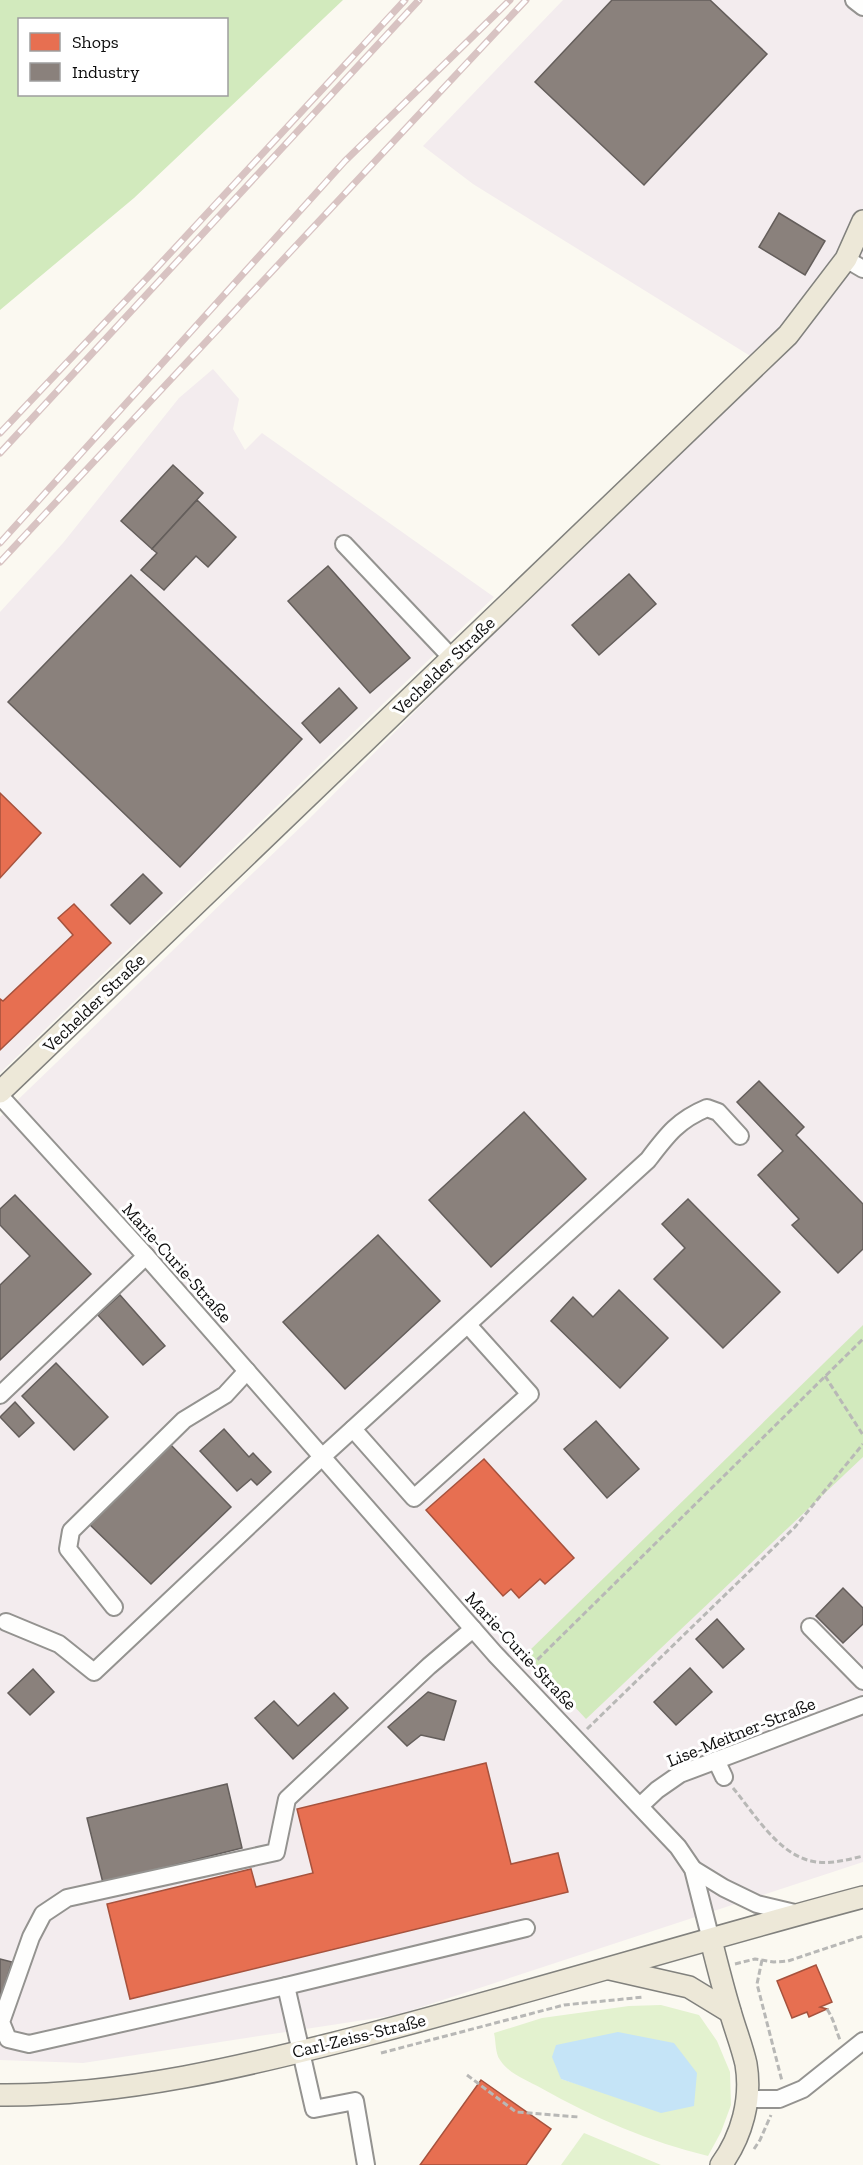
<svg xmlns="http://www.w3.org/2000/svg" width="863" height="2165" viewBox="0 0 863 2165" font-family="'Zilla Slab',serif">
<rect width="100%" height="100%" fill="#fbf9f1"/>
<g fill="#f3ecee">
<polygon points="563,0 863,0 863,1862 397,2015 83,2063 0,2060 0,1117 309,819 760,362 473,184 423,146"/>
<polygon points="213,369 239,399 233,429 245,450 262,433 494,597 0,1073 0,612 63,543 179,398"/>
</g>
<g fill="#e3f2cf" fill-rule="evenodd">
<path d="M 661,2005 L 699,2015 L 717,2041 L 730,2072 L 731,2105 L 721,2132 L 708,2156 C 650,2142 594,2118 541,2088 C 527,2080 509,2074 500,2060 C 495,2053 496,2041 494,2033 L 542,2018 L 629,2006 ZM 556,2045 L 609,2094 L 561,2079 Z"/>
<polygon points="584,2133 661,2165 561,2165"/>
</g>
<g fill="#d2eabd" fill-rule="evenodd">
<path d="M 0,0 L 343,0 L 134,198 L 0,310 ZM 20,20 L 226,20 L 226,94 L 20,94 Z"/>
<polygon points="863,1325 863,1457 586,1719 526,1654"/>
</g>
<polygon fill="#c5e4f7" points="618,2032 674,2043 697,2073 694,2106 661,2113 561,2079 552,2057 556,2045"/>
<g fill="#e76f51" stroke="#a6523d" stroke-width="1.5">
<polygon points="0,793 41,833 0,878"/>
<polygon points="74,904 111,943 0,1050 0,999 3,1001 73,935 58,918"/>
<polygon points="484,1459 574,1558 545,1584 540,1579 519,1598 511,1589 503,1596 426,1510"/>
<polygon points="486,1763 511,1864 558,1853 568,1892 130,1999 107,1904 251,1869 256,1887 313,1873 297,1809"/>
<polygon points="816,1965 832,2002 820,2007 827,2009 809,2017 807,2012 792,2018 777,1981"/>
<polygon points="481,2080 551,2129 526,2165 420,2165"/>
</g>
<g fill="#8a817c" stroke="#645e5b" stroke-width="1.5">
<polygon points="612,0 710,0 767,54 644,185 535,82"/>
<polygon points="779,213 825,241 805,275 759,247"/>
<polygon points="173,465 203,493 152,549 121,521"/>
<polygon points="197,500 236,537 208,567 196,556 164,590 141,570 157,553 152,549"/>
<polygon points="328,566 410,658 370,693 288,601"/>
<polygon points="629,574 656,604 599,655 572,625"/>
<polygon points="131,575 302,739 180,867 8,702"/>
<polygon points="339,688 357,708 320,743 302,723"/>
<polygon points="143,874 162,893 130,924 111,905"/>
<polygon points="759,1081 804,1127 796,1135 863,1204 863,1249 838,1273 792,1225 799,1219 758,1175 783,1151 737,1102"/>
<polygon points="524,1112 586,1179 491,1267 429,1200"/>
<polygon points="15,1195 91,1274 0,1360 0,1285 30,1256 0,1225 0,1209"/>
<polygon points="688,1199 780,1292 723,1348 654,1279 685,1248 662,1224"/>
<polygon points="378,1235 440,1301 345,1389 283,1322"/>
<polygon points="619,1290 668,1338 620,1388 551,1321 573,1297 593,1317"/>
<polygon points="120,1295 165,1346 143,1365 98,1315"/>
<polygon points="56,1363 108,1417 74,1450 22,1396"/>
<polygon points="15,1402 34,1423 19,1437 0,1417"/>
<polygon points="596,1421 639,1469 607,1498 564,1449"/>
<polygon points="224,1429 249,1457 253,1453 271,1472 257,1485 251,1479 237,1491 200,1451"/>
<polygon points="168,1442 231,1507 151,1584 86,1521"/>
<polygon points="843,1588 863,1608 863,1624 843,1643 816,1616"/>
<polygon points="717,1619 744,1649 723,1668 696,1639"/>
<polygon points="690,1668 712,1692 676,1725 654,1702"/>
<polygon points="33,1669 54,1692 30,1715 8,1693"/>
<polygon points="428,1692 456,1701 444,1740 421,1735 407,1746 388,1727"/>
<polygon points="334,1693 348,1708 293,1759 255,1718 274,1701 298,1726"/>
<polygon points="227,1784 242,1848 103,1883 87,1818"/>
<polygon points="0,1959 12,1962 0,1999"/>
</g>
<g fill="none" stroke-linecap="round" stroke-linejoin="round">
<defs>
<g id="minor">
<polyline points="854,0 863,7"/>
<polyline points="846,259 863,269"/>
<polyline points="344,544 452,658"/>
<polyline points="0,1096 146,1256 495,1654 678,1847 693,1869 711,1940"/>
<polyline points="0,1395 146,1256"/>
<polyline points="353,1429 414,1498 530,1394 468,1325"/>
<polyline points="114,1607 68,1549 71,1531 184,1420 225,1395 247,1371"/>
<path d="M 6,1622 L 59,1644 L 94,1672 L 322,1457 L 648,1160 C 667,1135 678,1120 707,1108 L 718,1112 L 740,1136"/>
<polyline points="810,1627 863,1681"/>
<polyline points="473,1629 429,1666 287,1799 276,1852 67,1898 43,1914 31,1937 1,2022 8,2039 29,2044 286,1986 526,1928"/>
<polyline points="716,1760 724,1777"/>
<polyline points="640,1806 657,1790 680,1774 863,1705"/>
<polyline points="693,1869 724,1888 757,1904 799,1914"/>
<polyline points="286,1986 314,2109 355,2101 366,2165"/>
<polyline points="747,2099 779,2099 803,2089 863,2041"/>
</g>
<g id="major">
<polyline points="0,1092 788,335 846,259 863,221"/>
<path d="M 711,1940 C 717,1964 723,1988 730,2011 C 735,2029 742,2046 746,2064 C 752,2099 742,2136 721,2165"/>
<polyline points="610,1969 689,1987 730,2012"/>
<path d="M 0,2095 C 123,2096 247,2066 366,2035 C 532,1992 697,1941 863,1897"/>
</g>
</defs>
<use href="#minor" stroke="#949390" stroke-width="20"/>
<use href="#major" stroke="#81817d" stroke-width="24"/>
<g stroke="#b8b8b6" stroke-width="3" stroke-dasharray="6 3" stroke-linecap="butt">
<polyline points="825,1376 863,1435"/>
<polyline points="531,1666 863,1339"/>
<polyline points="587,1729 795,1527 863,1444"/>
<path d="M 733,1788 C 754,1813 777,1853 811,1861 C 828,1865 847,1860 863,1856"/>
<polyline points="762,1960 757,1984 782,2081"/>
<polyline points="735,1964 755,1959 774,1962 788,1961 863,1936"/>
<path d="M 827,2009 C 835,2022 835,2028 840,2040"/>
<polyline points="381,2053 564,2005 644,1997"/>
<polyline points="467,2075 516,2112 579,2117"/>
<polyline points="754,2149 760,2140 771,2115"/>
</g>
<use href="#minor" stroke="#fefefd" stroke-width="16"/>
<use href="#major" stroke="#ede8d8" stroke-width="21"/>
<defs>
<g id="rail">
<polyline points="0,433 149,276 405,0"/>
<polyline points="0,453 419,0"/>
<polyline points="0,543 345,161 510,0"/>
<polyline points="0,562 526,0"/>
</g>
</defs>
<use href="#rail" stroke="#d8c3c2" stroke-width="7"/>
<use href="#rail" stroke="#fff" stroke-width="4.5" stroke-dasharray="14" stroke-linecap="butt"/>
</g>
<g text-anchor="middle" stroke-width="6" stroke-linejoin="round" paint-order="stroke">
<g font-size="18" fill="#0d0d0d" stroke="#fff">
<text transform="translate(444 666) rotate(-44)" y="6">Vechelder Straße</text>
<text transform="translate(94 1003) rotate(-44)" y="6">Vechelder Straße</text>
<text transform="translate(177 1263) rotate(48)" y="6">Marie-Curie-Straße</text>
<text transform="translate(521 1651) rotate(47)" y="6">Marie-Curie-Straße</text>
<text transform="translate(741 1732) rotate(-22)" y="6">Lise-Meitner-Straße</text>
<text transform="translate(359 2036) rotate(-14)" y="6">Carl-Zeiss-Straße</text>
</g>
</g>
<rect x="18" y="18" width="210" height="78" fill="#ffffff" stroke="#9e9e9e" stroke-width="1.5"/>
<rect x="30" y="33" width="30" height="18" fill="#e76f51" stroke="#9e9e9e" stroke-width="1.5"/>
<text x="72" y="48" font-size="18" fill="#0d0d0d">Shops</text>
<rect x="30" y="63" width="30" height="18" fill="#8a817c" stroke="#9e9e9e" stroke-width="1.5"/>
<text x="72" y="78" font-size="18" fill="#0d0d0d">Industry</text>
</svg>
